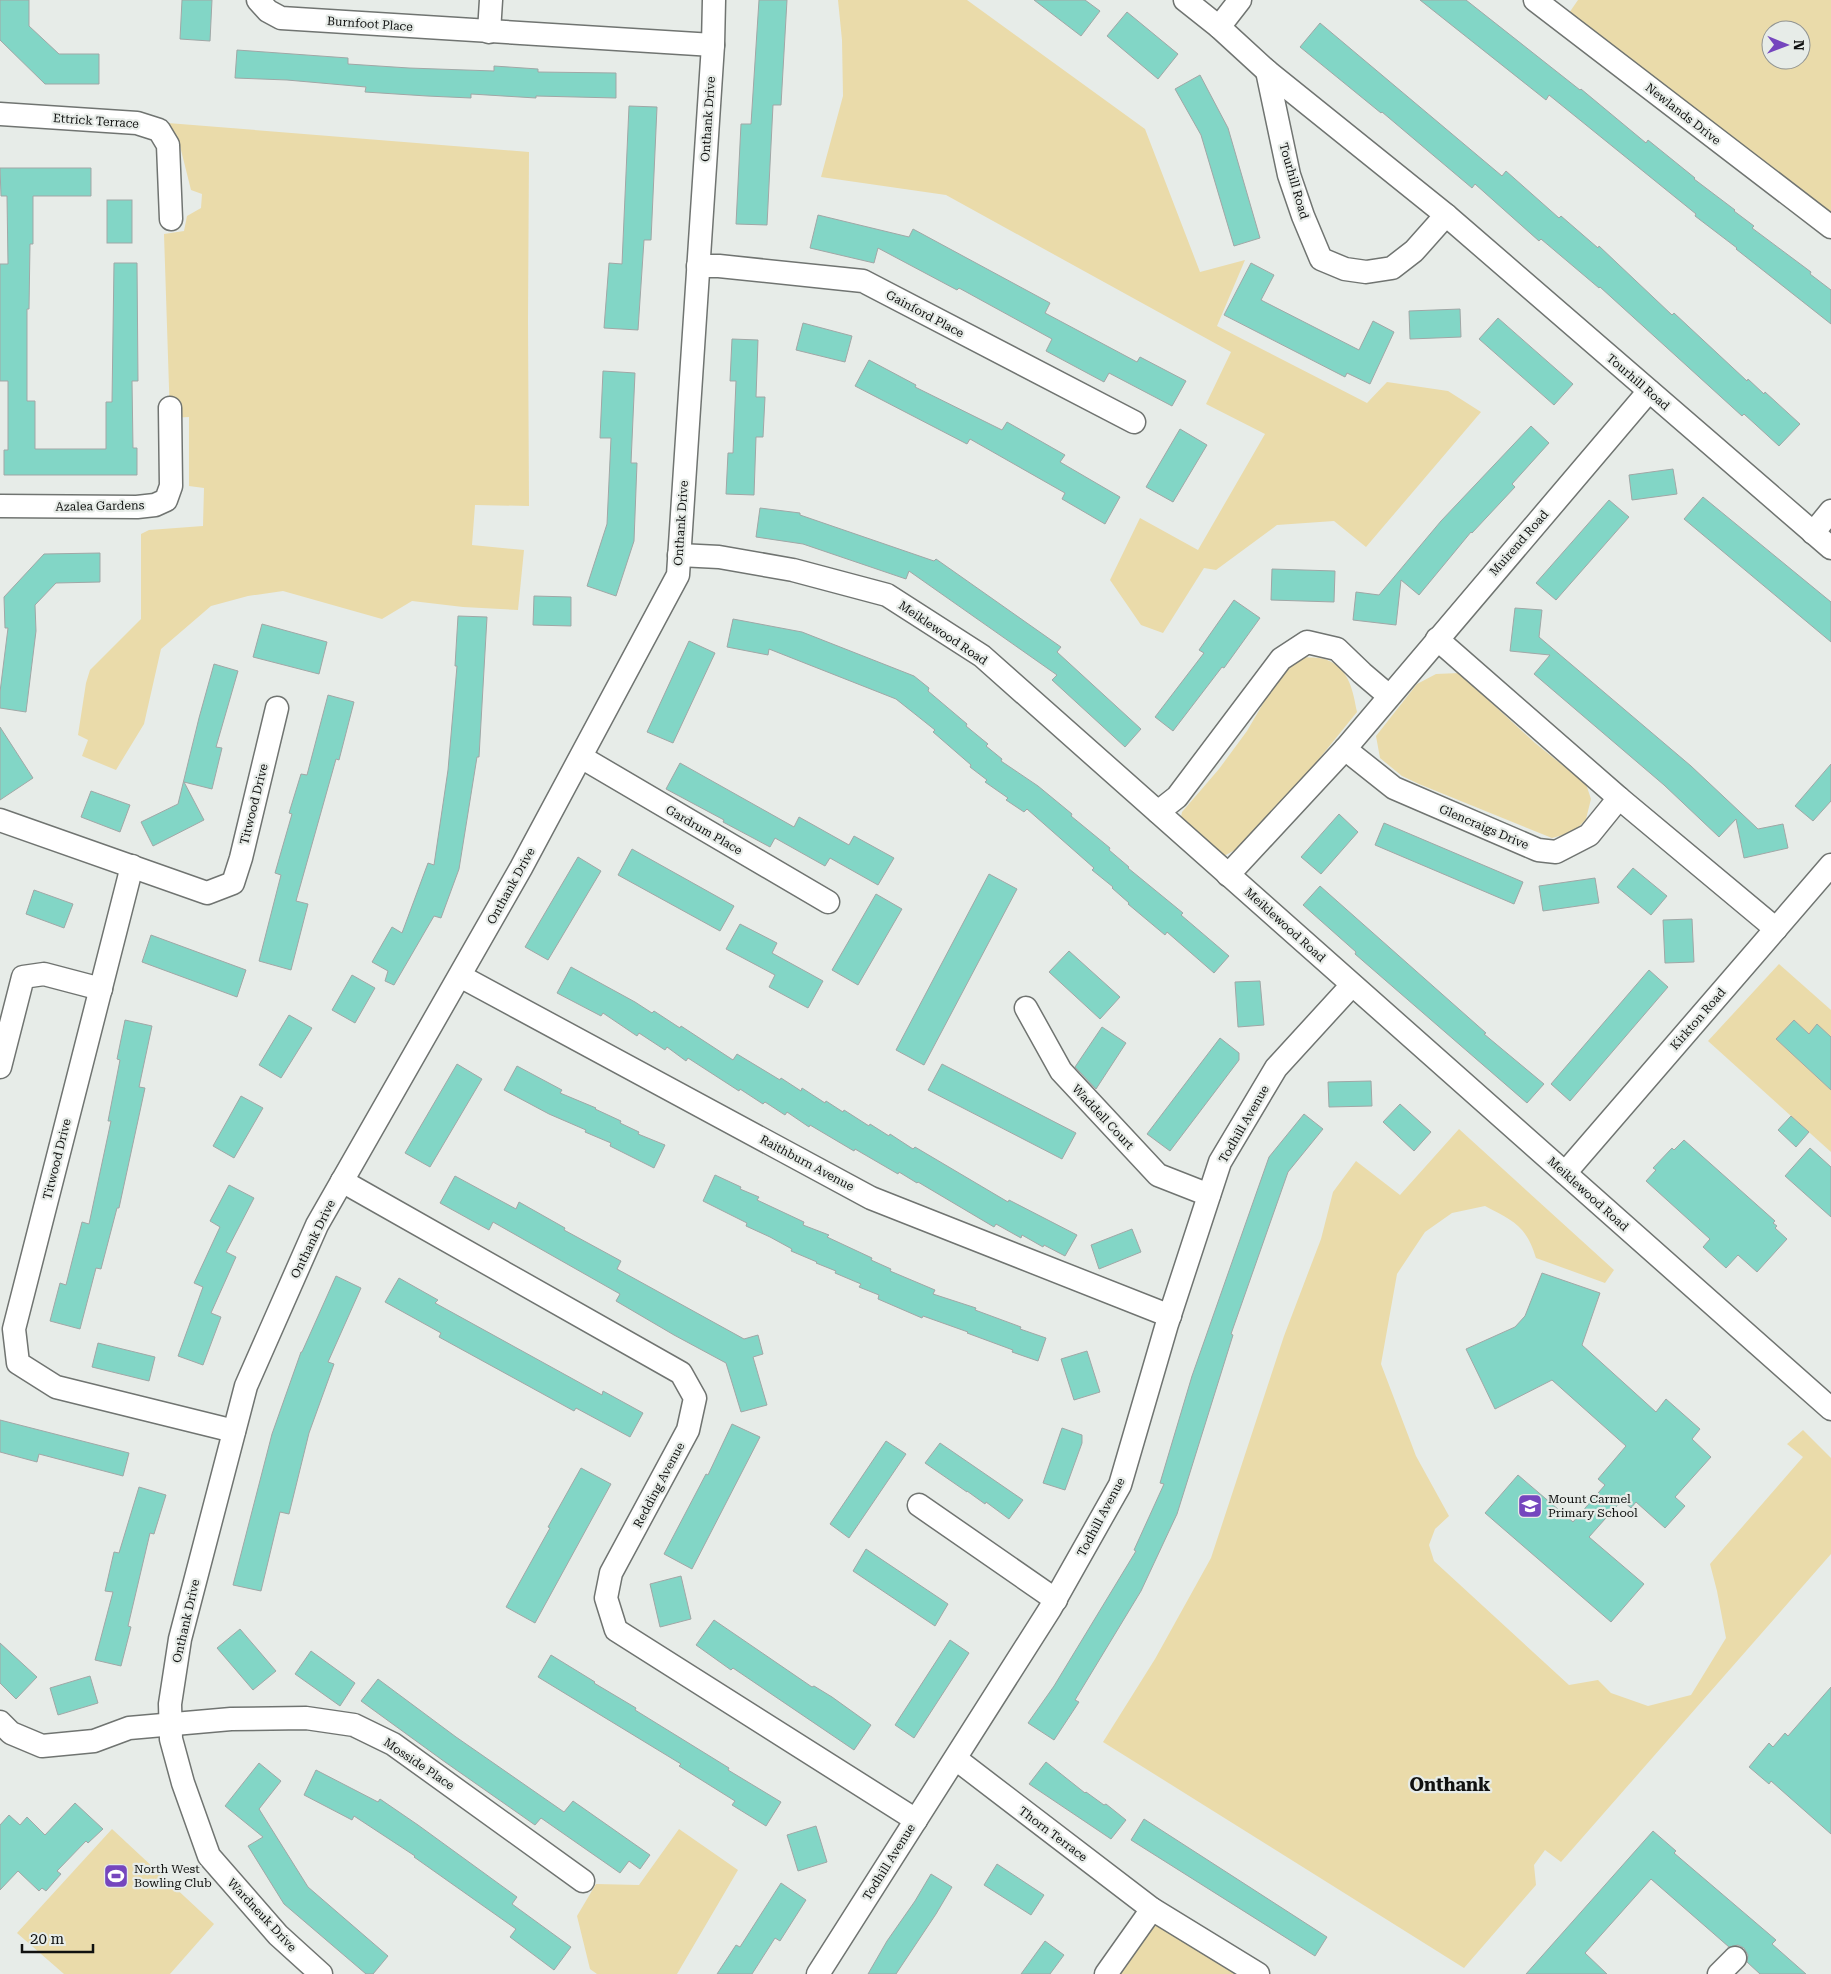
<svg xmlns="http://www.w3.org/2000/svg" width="1831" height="1974" viewBox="0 0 1831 1974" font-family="'Roboto Serif',serif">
<rect width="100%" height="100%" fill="#e7ece8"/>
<g fill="#eadbaa" fill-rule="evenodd">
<polygon points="838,0 967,0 1145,129 1200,272 1245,260 1217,326 1367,403 1387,382 1448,391 1481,412 1366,547 1334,521 1277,525 1216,570 1204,568 1163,633 1141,625 1110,580 1140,518 1198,550 1265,434 1206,404 1231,352 946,195 821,177 843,96 842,40"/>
<path d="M 1578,0 L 1831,0 L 1831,217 L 1569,13 ZM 1771,30 L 1801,30 L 1801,60 L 1771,60 Z"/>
<polygon points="155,122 529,152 528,321 529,506 475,505 472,545 524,550 518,610 463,607 412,601 382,619 283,591 248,596 211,606 161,649 144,724 116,770 82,756 88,740 78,735 86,683 90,670 141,619 141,534 149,530 203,526 204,488 189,486 189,417 170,418 164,234 184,231 187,216 201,208 202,194 191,190 179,142"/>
<path d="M 1304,657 C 1311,658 1321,657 1327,660 C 1350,669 1353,692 1357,712 L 1306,775 L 1244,845 L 1224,856 L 1180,822 L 1182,812 L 1219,769 L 1247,731 L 1286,664 Z"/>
<polygon points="1459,673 1535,743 1586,784 1591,799 1586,819 1574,832 1552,838 1419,784 1402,776 1380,758 1376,736 1417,684 1436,674"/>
<polygon points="1779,964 1831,1010 1831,1152 1708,1041"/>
<path d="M 1459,1129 L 1614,1270 L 1605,1283 L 1536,1258 C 1526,1225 1513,1221 1485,1206 L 1452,1213 L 1425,1232 L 1397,1274 L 1381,1364 L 1416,1456 L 1449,1516 L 1435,1529 L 1429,1545 L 1434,1561 L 1569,1685 L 1598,1680 L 1611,1693 L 1648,1706 L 1691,1695 L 1726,1638 L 1717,1591 L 1710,1564 L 1803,1457 L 1787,1444 L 1803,1430 L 1831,1458 L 1831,1554 L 1561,1862 L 1545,1850 L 1534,1865 L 1536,1885 L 1464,1968 L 1103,1742 L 1155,1659 L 1211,1558 L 1284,1336 L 1321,1239 L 1333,1192 L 1356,1161 L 1400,1195 Z"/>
<polygon points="112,1829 214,1924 170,1974 64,1974 17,1933"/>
<polygon points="679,1829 738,1870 677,1974 597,1974 590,1969 577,1916 596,1884 639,1885"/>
<polygon points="1152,1915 1246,1974 1116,1974"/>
</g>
<g fill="#82d6c6" stroke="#a1a7a6">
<polygon points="0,0 29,0 29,26 59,54 99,54 99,84 45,84 0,40"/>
<polygon points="182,0 212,0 210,41 180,39"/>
<polygon points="759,0 787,0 781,105 773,105 767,225 736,224 741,124 751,124"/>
<polygon points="1034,0 1085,0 1100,11 1081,36"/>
<polygon points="1420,0 1466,0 1580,90 1581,89 1646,143 1648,140 1695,178 1694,179 1735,210 1734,211 1754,226 1752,228 1811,272 1810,274 1831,290 1831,324 1736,249 1737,248 1695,216 1696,214 1549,95 1546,100"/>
<polygon points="1127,12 1178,54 1158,79 1107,36"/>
<polygon points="1320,23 1502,176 1506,171 1559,218 1561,216 1598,248 1599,246 1672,315 1674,313 1747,381 1748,379 1764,394 1765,392 1800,424 1779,446 1744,414 1742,416 1600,287 1599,288 1541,239 1539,241 1475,184 1472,188 1382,112 1381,113 1300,47"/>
<polygon points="237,50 348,58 348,64 409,68 494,71 494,66 538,69 538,72 616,73 616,98 536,96 536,98 471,94 471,98 427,96 365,92 366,87 287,80 235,78"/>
<polygon points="1200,75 1228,128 1260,238 1234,246 1201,135 1175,89"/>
<polygon points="629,106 657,107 651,240 644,240 638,330 604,328 609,263 622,264"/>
<polygon points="0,168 91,168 91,196 33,196 33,244 30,244 29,309 27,309 27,401 35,401 35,449 106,449 106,402 112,402 114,263 137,263 138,381 132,381 133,448 137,448 137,475 4,475 4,450 8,450 8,381 0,381 0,264 8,264 7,196 1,196"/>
<rect x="107" y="200" width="25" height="43"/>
<polygon points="818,215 909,237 913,229 1050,303 1045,313 1137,362 1140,357 1186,381 1172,406 1109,373 1104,382 1046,351 1052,339 959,288 957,290 878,248 874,263 810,248"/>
<polygon points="1251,263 1274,275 1261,300 1359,350 1373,321 1394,332 1370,384 1347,373 1345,377 1224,315"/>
<polygon points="1460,309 1461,337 1410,339 1409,311"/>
<polygon points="1498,318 1573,384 1554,405 1479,339"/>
<polygon points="803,323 852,336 845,362 796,350"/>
<polygon points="732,339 758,340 756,397 765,397 763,437 756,437 754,495 726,494 728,453 733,453 736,381 730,381"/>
<polygon points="869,360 916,385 915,387 1002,430 1007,422 1065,455 1060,462 1120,497 1105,524 1062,499 1065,493 970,439 967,444 855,386"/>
<polygon points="603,371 635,373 631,463 637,463 634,541 616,596 587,586 607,524 611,438 600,438"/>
<polygon points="1531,426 1549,443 1512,484 1515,487 1472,533 1471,532 1419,595 1401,580 1396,625 1353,620 1356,592 1379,595 1441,521"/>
<polygon points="1180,429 1207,445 1173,502 1146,487"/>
<polygon points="1673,469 1677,494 1632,500 1629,475"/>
<polygon points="1703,497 1831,602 1831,642 1684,519"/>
<polygon points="1609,500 1629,517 1556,600 1536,583"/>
<polygon points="760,508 800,513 800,515 934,561 936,559 1061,647 1057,652 1141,729 1125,747 1052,680 1057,675 909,571 906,579 803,544 756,537"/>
<polygon points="100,553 100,582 56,583 35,605 36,631 26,712 0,708 0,692 8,628 5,628 4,597 44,554"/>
<polygon points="1272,569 1335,571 1334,602 1271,600"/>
<polygon points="534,596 571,597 571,626 533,625"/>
<polygon points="1234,600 1260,618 1224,668 1222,667 1173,731 1155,717 1204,653 1199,650"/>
<polygon points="1515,608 1542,610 1539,637 1691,766 1758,829 1783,824 1788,848 1744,858 1736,819 1719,837 1664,785 1534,674 1550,655 1510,651"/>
<polygon points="458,616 487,617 479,757 477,757 459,869 441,918 434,916 394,985 385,981 388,971 372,962 392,927 402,933 428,863 434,865 448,770 457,666 455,666"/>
<polygon points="733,619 802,632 914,676 929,688 928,691 967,724 966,726 988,744 986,746 1002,759 1001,761 1038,786 1072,814 1071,816 1110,848 1109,850 1129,867 1128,868 1183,913 1181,915 1229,956 1214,973 1167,932 1165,935 1128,904 1129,903 1112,888 1113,887 1092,870 1094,868 1027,809 1024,812 1006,800 1008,798 985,782 987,780 970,767 971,765 933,732 935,730 896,699 769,649 768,655 727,647"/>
<polygon points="262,624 327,642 319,674 253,657"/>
<polygon points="689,641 715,653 673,743 647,732"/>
<polygon points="214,664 238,671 216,747 222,748 212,789 184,782 204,820 153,846 141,822 178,804 199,718"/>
<polygon points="328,695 354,702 339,760 336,759 296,901 308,904 291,970 259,961 281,875 275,873 292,814 289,813 301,774 307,775"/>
<polygon points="0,727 33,778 0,800"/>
<polygon points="680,763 794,827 799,817 849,845 854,836 894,858 878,885 830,858 825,866 775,838 770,847 723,822 724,820 666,789"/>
<polygon points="1831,764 1831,801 1813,821 1795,806"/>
<polygon points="91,791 130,805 120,832 81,817"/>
<polygon points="1339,814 1358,832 1321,874 1301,857"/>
<polygon points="1384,823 1523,882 1514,904 1375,845"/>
<polygon points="632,849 734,906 720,931 618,875"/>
<polygon points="578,857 601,871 548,960 525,947"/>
<polygon points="1633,868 1667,896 1651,915 1617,887"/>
<polygon points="989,874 1017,889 924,1065 896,1050"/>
<polygon points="1595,878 1599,903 1543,911 1539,886"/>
<polygon points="1320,886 1486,1033 1484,1034 1544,1084 1527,1103 1355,954 1356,952 1303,905"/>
<polygon points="34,890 73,904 64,928 26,914"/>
<polygon points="876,894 902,909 858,985 832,970"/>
<polygon points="1692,919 1694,962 1665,963 1663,920"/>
<polygon points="740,924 777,943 772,953 823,981 808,1008 769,987 775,975 726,949"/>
<polygon points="151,935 246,970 237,997 142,962"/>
<polygon points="1069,951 1120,997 1100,1019 1049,972"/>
<polygon points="571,967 635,1002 652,1013 654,1011 680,1028 681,1026 733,1060 737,1054 780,1080 781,1078 801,1091 802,1088 825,1103 826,1101 843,1112 844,1110 869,1126 870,1124 889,1136 890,1134 913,1149 915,1147 1008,1202 1009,1200 1077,1235 1065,1256 1044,1245 1043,1247 1022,1235 1021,1238 996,1224 994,1227 918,1182 917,1183 899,1172 898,1174 855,1149 854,1151 810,1125 809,1127 787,1112 785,1115 765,1102 763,1104 740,1089 739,1091 688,1058 686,1061 667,1047 665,1050 639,1033 637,1036 603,1013 601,1016 557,993"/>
<polygon points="1649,970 1668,987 1570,1101 1551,1084"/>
<polygon points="352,975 375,988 355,1023 332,1010"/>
<polygon points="1260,981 1264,1025 1238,1027 1235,982"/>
<polygon points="289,1015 312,1028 281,1078 259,1065"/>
<polygon points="125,1020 152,1026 139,1087 145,1088 119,1208 117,1208 101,1269 96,1268 80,1329 50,1321 60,1283 66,1285 82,1222 89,1224 111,1121 108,1121 120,1060 117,1059"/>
<polygon points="1794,1020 1809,1034 1817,1024 1831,1037 1831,1090 1776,1039"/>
<polygon points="1102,1027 1126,1043 1096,1089 1075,1067"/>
<polygon points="1220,1038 1239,1053 1239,1060 1170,1151 1147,1134"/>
<polygon points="457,1064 482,1079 430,1167 405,1153"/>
<polygon points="942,1064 1076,1133 1062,1159 928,1090"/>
<polygon points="517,1066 562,1090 560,1093 596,1108 595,1109 621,1121 620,1123 639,1132 638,1134 665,1145 654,1168 610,1146 611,1143 585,1132 586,1130 549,1114 504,1090"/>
<polygon points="1371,1081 1372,1106 1329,1107 1328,1082"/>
<polygon points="241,1096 263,1108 234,1158 213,1146"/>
<polygon points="1400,1104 1431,1132 1414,1151 1383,1122"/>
<polygon points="1304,1114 1323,1129 1288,1172 1231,1334 1233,1335 1177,1514 1141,1591 1075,1700 1079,1702 1054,1740 1028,1723 1054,1686 1136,1551 1134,1550 1164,1484 1160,1483 1192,1376 1269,1157"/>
<polygon points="1791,1116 1809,1132 1796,1147 1778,1130"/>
<polygon points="1684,1140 1775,1221 1773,1223 1777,1226 1775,1228 1787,1239 1757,1272 1738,1255 1726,1268 1703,1247 1710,1239 1646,1181 1656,1170 1653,1168 1672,1148 1674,1150"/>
<polygon points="1810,1148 1831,1167 1831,1217 1785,1176"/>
<polygon points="715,1175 741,1187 740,1189 759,1197 757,1200 804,1222 803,1225 829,1235 827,1237 872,1258 871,1260 891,1269 890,1271 935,1290 933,1294 976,1308 975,1310 1021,1327 1020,1329 1046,1338 1038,1361 1012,1352 1013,1350 967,1333 968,1332 923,1316 922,1318 878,1299 879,1295 859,1287 861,1284 835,1273 836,1271 816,1263 817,1262 791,1251 792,1249 770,1237 746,1226 747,1223 703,1201"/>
<polygon points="455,1176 516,1209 519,1202 565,1228 564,1230 621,1261 617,1269 744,1339 758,1335 763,1354 753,1357 767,1405 741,1412 726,1363 674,1335 616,1301 620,1294 493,1222 489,1230 440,1203"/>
<polygon points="229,1185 254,1198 226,1252 236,1257 211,1313 221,1317 203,1365 178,1356 203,1287 194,1283 220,1227 210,1221"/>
<polygon points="1132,1229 1141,1252 1099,1269 1091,1245"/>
<polygon points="1542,1273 1600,1293 1582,1345 1656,1412 1666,1399 1700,1429 1692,1439 1711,1457 1675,1497 1685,1506 1665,1528 1636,1502 1631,1508 1622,1500 1589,1537 1644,1584 1611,1622 1485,1513 1518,1475 1573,1522 1605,1485 1598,1479 1626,1446 1552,1380 1495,1409 1483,1384 1466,1349 1515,1327 1525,1316"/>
<polygon points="336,1276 361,1288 328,1362 334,1364 309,1433 289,1514 280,1512 261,1591 233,1585 272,1434 301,1352 302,1352"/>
<polygon points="399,1278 438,1300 435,1303 602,1395 603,1391 643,1413 630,1437 576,1408 574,1411 439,1337 441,1333 385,1302"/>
<polygon points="98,1343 155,1357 149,1381 92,1367"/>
<polygon points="1087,1351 1100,1392 1074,1400 1061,1359"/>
<polygon points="0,1420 129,1453 123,1476 39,1454 37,1462 0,1452"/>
<polygon points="732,1424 760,1437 692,1569 664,1554 706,1474 708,1475"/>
<polygon points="1062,1428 1082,1435 1082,1443 1065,1490 1043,1483"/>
<polygon points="886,1441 906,1454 849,1538 830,1524"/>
<polygon points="940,1443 1023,1500 1009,1519 986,1502 985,1504 967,1491 967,1492 925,1463"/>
<polygon points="581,1468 611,1484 535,1623 506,1607 550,1528 548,1527"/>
<polygon points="139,1487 166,1495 154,1534 150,1533 128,1626 131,1627 121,1666 95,1660 113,1592 105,1591 114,1552 119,1553"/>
<polygon points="866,1549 948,1604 935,1626 853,1571"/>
<polygon points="681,1576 691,1619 660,1627 650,1584"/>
<polygon points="714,1620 812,1687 814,1686 832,1697 871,1725 854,1750 733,1668 731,1670 696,1645"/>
<polygon points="240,1629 276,1671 253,1690 217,1648"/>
<polygon points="950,1640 969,1653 914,1738 895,1725"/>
<polygon points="0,1643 37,1677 16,1699 0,1683"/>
<polygon points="311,1651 355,1683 340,1706 295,1674"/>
<polygon points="551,1655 595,1682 594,1683 636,1708 635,1710 729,1768 728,1770 781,1802 766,1826 732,1805 735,1801 679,1766 681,1764 538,1677"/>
<polygon points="90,1676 98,1703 58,1715 50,1688"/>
<polygon points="378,1679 456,1737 564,1812 573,1801 650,1855 640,1869 629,1861 620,1873 541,1818 535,1825 445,1762 361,1701"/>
<polygon points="1831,1687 1831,1834 1771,1781 1769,1784 1749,1767 1769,1743 1773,1747 1785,1733 1788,1736"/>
<polygon points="1046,1762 1085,1793 1086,1792 1104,1805 1106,1804 1126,1820 1111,1839 1029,1784"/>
<polygon points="259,1763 281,1781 259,1809 308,1887 388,1956 373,1974 366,1974 284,1904 248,1846 263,1837 225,1806"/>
<polygon points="316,1770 378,1802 380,1799 418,1825 517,1897 512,1904 571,1947 554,1970 510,1937 516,1929 414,1857 415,1856 354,1816 352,1820 304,1795"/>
<polygon points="75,1803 103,1829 88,1843 86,1841 57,1871 61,1874 46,1891 42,1888 39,1891 18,1871 0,1890 0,1825 9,1815 20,1825 27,1817 45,1835"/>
<polygon points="1144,1819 1327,1937 1315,1956 1131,1840"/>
<polygon points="816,1826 827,1862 798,1871 787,1835"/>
<polygon points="1653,1831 1676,1851 1674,1853 1776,1940 1772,1944 1806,1974 1760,1974 1747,1962 1748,1955 1744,1948 1738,1945 1729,1947 1651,1879 1585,1953 1607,1974 1526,1974"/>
<polygon points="997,1864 1044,1895 1031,1915 984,1885"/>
<polygon points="931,1874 952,1887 936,1914 896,1974 868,1974 887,1941 915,1901"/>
<polygon points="781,1883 806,1900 780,1941 775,1938 752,1974 717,1974 736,1945 740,1947"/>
<polygon points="1045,1941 1064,1955 1050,1974 1021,1974"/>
</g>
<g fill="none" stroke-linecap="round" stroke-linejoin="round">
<defs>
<g id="street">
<polyline points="258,0 268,11 281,18 713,45"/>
<polyline points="1185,0 1219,27 1267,71 1446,215 1831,548"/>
<polyline points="1535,0 1831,227"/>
<polyline points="1219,27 1240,0"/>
<polyline points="489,32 491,0"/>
<polyline points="1267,71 1289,175 1303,216 1321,259 1345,269 1366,272 1392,268 1414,251 1446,215"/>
<polyline points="0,114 137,123 159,130 168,145 171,219"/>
<polyline points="698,266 719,266 863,281 1134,422"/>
<polyline points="0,506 137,507 155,505 166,500 171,486 170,408"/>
<polyline points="1813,533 1831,511"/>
<polyline points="679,555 719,557 793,570 887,595 982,656 1831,1409"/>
<polyline points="1437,639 1619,798 1776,929"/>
<polyline points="1345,749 1394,788 1538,850 1556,852 1589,835 1619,798"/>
<polyline points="581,757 828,902"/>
<polyline points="1158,812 1177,797 1281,659 1307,642 1337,649 1362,673 1389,696"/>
<polyline points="0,820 207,893 233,883 241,858 277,708"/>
<polyline points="132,866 14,1329 18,1363 56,1387 234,1431"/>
<polyline points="1228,875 1345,749 1649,391"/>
<polyline points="460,976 871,1198 1170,1316"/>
<polyline points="1026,1008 1061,1071 1158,1175 1209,1195"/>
<polyline points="0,1067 23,977 44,974 101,989"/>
<polyline points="1565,1173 1831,865"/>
<polyline points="342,1181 681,1373 695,1398 688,1430 611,1573 606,1598 616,1630 916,1820"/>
<polyline points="919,1505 1056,1600"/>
<polyline points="0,1722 11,1733 42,1746 94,1741 129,1728 231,1719 306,1718 354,1725 393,1744 583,1881"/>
<polyline points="956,1759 1152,1909 1258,1974"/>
<polyline points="321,1974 278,1935 209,1856 183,1783 171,1739 170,1704 180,1639 246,1386 317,1225 521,868 678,575 713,45 714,0"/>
<polyline points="818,1974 1050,1609 1120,1485 1167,1324 1220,1162 1276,1068 1352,985"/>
<polyline points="1106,1974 1152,1909"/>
<polyline points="1719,1974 1735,1958"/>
</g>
</defs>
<use href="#street" stroke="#707471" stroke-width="25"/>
<use href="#street" stroke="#fff" stroke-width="22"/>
</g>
<defs>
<symbol id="school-square" viewBox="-11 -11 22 22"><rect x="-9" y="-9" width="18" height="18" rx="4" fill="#7546be" stroke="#e7ece8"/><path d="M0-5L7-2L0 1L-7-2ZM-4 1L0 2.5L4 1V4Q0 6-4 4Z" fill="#fff"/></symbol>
<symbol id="stadium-square" viewBox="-11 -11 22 22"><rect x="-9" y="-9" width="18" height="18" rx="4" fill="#7546be" stroke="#e7ece8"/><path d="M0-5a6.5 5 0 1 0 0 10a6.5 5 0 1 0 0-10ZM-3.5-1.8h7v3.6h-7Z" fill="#fff"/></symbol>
</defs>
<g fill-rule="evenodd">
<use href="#school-square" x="1516" y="1492" width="28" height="28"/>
<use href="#stadium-square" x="102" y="1862" width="28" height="28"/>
</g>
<g text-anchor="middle" stroke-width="4.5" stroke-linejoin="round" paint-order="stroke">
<g font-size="12" fill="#101110" stroke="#e7ece8">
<text transform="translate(370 24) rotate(4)" y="4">Burnfoot Place</text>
<text transform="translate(1683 114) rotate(38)" y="4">Newlands Drive</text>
<text transform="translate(708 119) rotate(-86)" y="4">Onthank Drive</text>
<text transform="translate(96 121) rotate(4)" y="4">Ettrick Terrace</text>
<text transform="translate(1294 181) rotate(74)" y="4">Tourhill Road</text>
<text transform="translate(925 314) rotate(28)" y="4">Gainford Place</text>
<text transform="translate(1638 382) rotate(41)" y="4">Tourhill Road</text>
<text transform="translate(100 506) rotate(-1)" y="4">Azalea Gardens</text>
<text transform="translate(681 523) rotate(-86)" y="4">Onthank Drive</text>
<text transform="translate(1519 543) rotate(-49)" y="4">Muirend Road</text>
<text transform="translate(943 633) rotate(34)" y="4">Meiklewood Road</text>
<text transform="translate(254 804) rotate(-76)" y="4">Titwood Drive</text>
<text transform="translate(1484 827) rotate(23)" y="4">Glencraigs Drive</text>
<text transform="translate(704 830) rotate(30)" y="4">Gardrum Place</text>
<text transform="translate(511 886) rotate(-61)" y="4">Onthank Drive</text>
<text transform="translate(1285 925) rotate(42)" y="4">Meiklewood Road</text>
<text transform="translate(1698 1019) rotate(-49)" y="4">Kirkton Road</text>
<text transform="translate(1103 1117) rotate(47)" y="4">Waddell Court</text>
<text transform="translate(1244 1124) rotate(-60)" y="4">Todhill Avenue</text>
<text transform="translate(57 1159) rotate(-76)" y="4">Titwood Drive</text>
<text transform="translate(807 1163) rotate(28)" y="4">Raithburn Avenue</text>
<text transform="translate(1588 1194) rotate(42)" y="4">Meiklewood Road</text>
<text transform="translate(313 1239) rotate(-64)" y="4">Onthank Drive</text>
<text transform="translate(659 1485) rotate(-62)" y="4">Redding Avenue</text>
<text transform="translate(1101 1517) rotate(-62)" y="4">Todhill Avenue</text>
<text transform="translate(186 1621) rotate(-77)" y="4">Onthank Drive</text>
<text transform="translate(419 1764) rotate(34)" y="4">Mosside Place</text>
<text transform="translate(1053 1834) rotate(37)" y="4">Thorn Terrace</text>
<text transform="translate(889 1862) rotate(-58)" y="4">Todhill Avenue</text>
<text transform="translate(262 1915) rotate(47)" y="4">Wardneuk Drive</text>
</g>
<g font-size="12" fill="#101110" stroke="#e7ece8" text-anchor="start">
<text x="1548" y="1503">Mount Carmel<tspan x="1548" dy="14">Primary School</tspan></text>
<text x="134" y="1873">North West<tspan x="134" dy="14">Bowling Club</tspan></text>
</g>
<g font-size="18" font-weight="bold" fill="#101110" stroke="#e7ece8">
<text x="1450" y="1791">Onthank</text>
</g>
</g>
<g transform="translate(1786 45) rotate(91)"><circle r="24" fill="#e7ece8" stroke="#919492"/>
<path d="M0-4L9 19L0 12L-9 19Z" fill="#7546be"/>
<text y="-8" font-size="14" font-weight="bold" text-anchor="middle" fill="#101110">N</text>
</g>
<path d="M22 1944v8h71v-8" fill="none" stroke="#101110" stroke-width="2.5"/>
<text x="30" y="1944" font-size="15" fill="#101110" stroke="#e7ece8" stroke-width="4" paint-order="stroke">20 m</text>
</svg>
